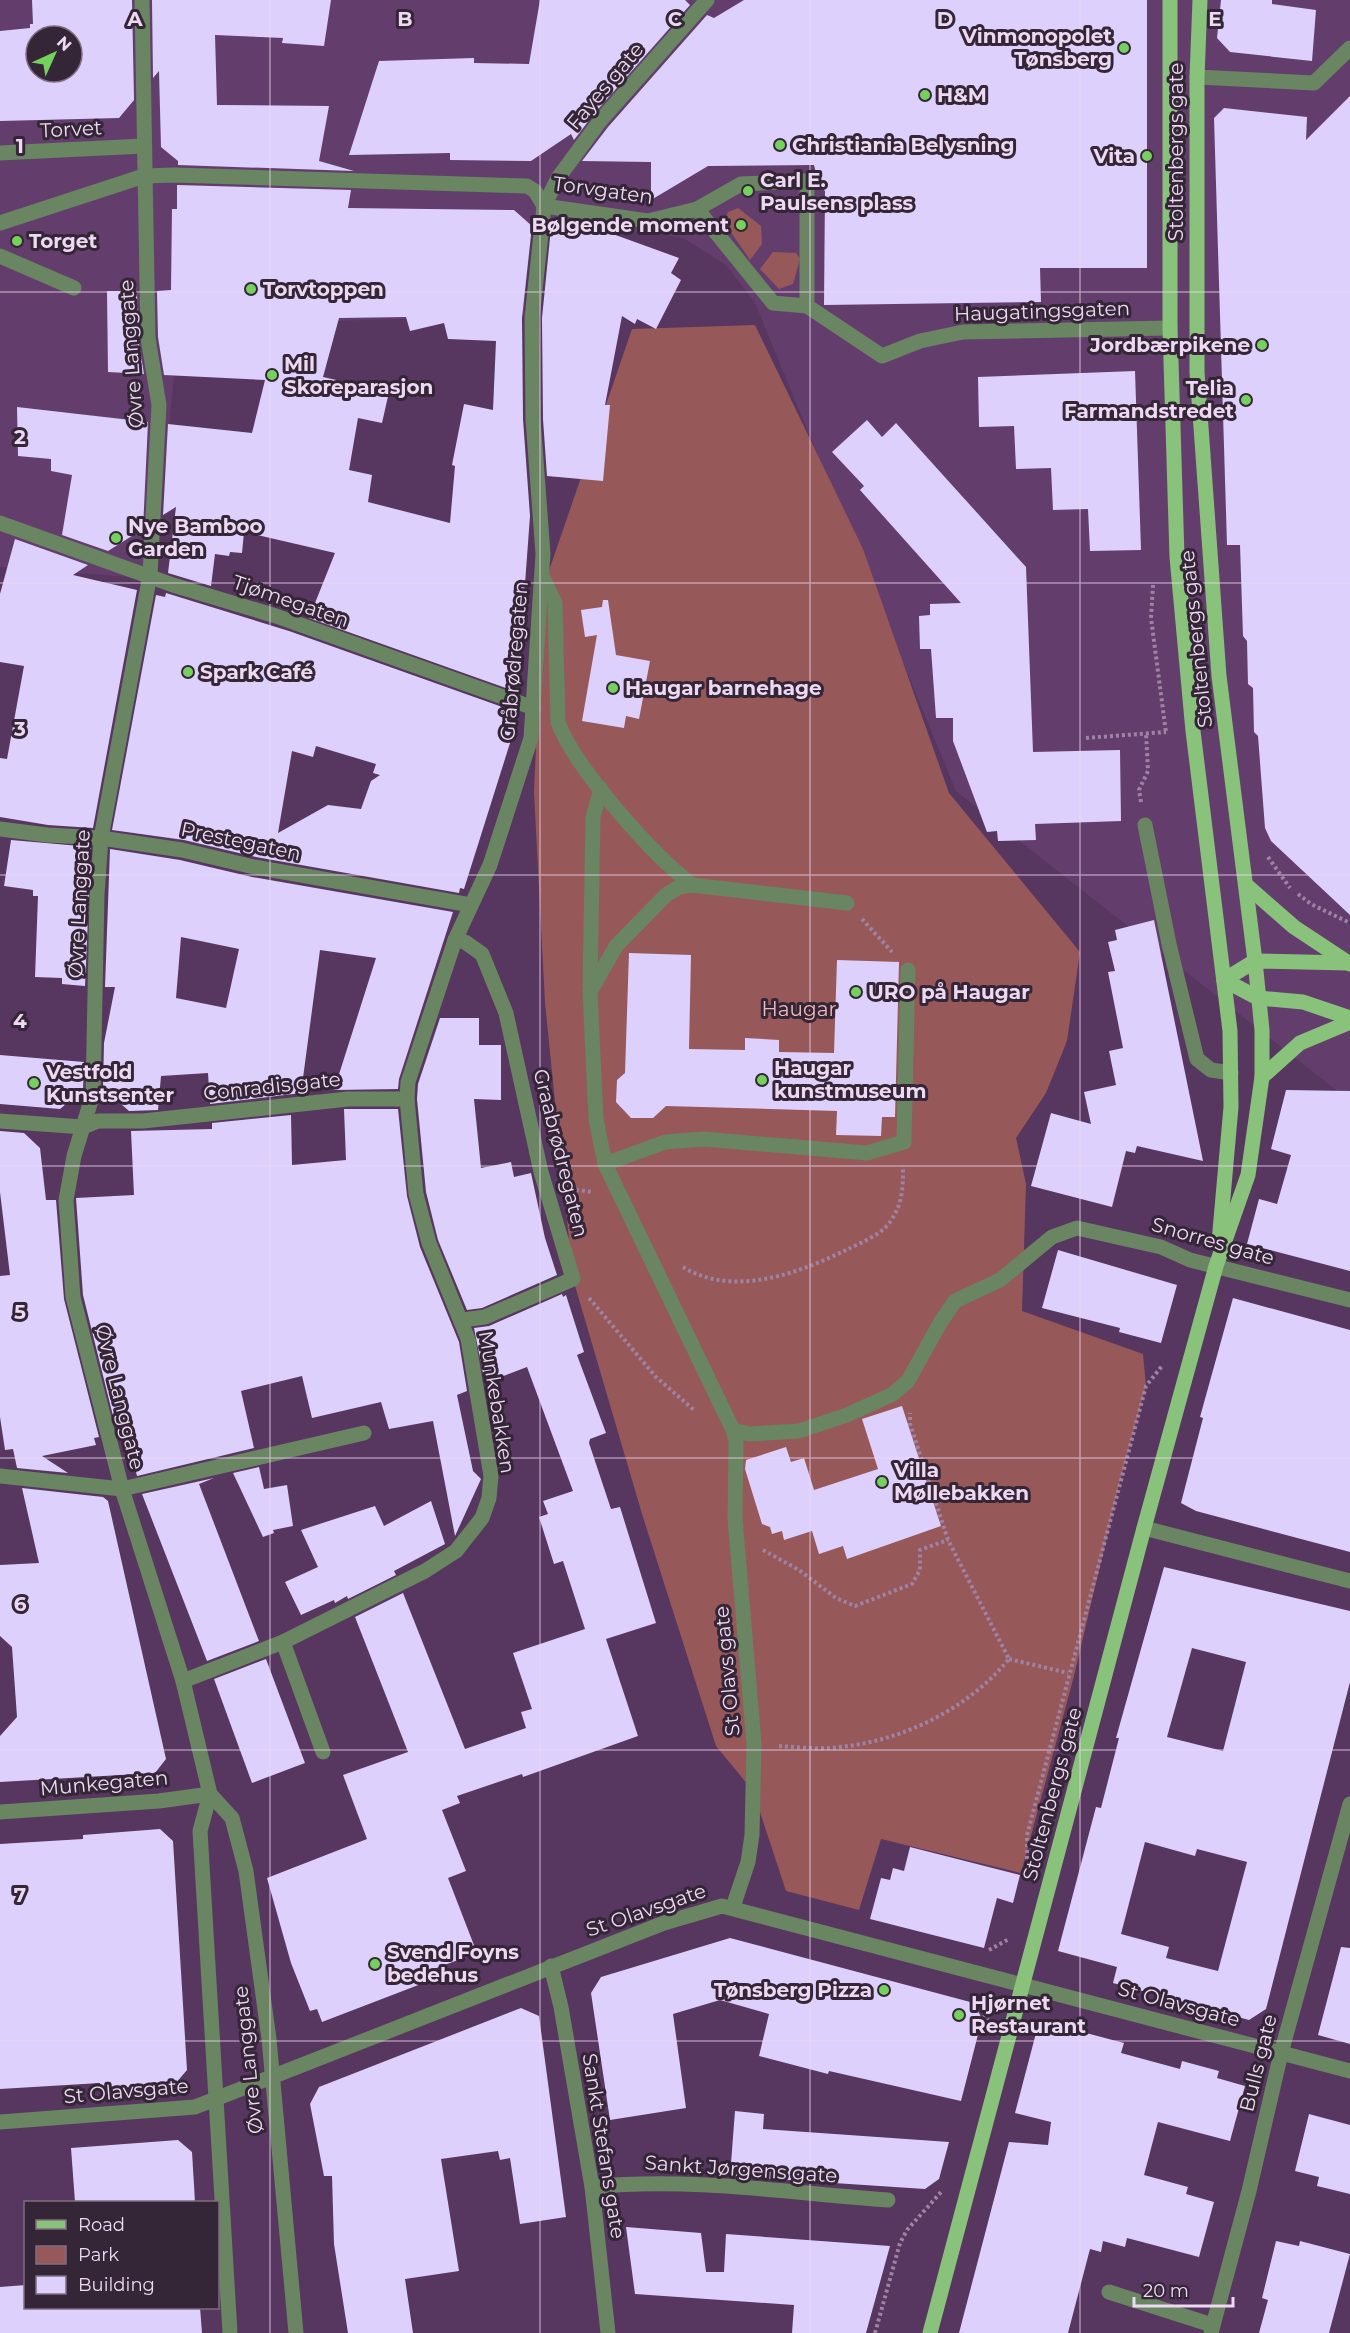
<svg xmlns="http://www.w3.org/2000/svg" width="1350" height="2333" viewBox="0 0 1350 2333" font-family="Montserrat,sans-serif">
<rect width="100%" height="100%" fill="#57365f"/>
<path fill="#633e6d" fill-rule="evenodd" d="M 0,0 L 1350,0 L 1350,1101 L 956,791 L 755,303 L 726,265 L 683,238 L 530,217 L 524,315 L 179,326 L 154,579 L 0,567 ZM 36,36 L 72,36 L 72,72 L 36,72 Z"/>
<g fill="#975859">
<polygon points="738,208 761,226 762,244 750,260 724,222 728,212"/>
<polygon points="773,252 796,253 800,259 793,284 779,289 760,269"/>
<polygon points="755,325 863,549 949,793 1080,952 1067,1041 1046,1093 1016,1138 1026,1184 1022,1311 1143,1354 1146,1386 1119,1485 1074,1676 1021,1873 881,1839 859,1910 786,1891 753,1791 716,1746 642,1514 573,1279 545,1003 534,792 543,588 632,329"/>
</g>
<g fill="#ded0fd" fill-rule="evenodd">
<path d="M 32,0 L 132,0 L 134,100 L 119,118 L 0,121 L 0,31 L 30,28 L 30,24 L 33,24 ZM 36,36 L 72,36 L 72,72 L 36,72 Z"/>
<polygon points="152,0 331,0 324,46 282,43 283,38 215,35 217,105 329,106 319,161 354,171 178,165 178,161 161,147 159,71 153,78"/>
<polygon points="540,0 685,0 690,5 593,115 574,140 571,134 531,161 450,160 450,153 349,155 379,61 474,58 474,63 529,64"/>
<polygon points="744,0 1147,0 1147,268 1040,268 1041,302 824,305 825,191 819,185 814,165 708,166 651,200 651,162 582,161 608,127 707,15 714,18"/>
<polygon points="1221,0 1272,0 1272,4 1316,10 1312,61 1230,52 1217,38"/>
<polygon points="1350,96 1350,915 1271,841 1265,828 1258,736 1254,732 1253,688 1248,684 1247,641 1243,636 1240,545 1227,545 1214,118 1224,108 1307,117 1306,140"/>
<path d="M 177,185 L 351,190 L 348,208 L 514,210 L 532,226 L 522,318 L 523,419 L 530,516 L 517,692 L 309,618 L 335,553 L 244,532 L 242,553 L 230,552 L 229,556 L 215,554 L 211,586 L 168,573 L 176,507 L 163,515 L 168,424 L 252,433 L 265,380 L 164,375 L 158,337 L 157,291 L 171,290 L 172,209 L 177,209 ZM 406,317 L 410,331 L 444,323 L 448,339 L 496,341 L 493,410 L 464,404 L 452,465 L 455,466 L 450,523 L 368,502 L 372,475 L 349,470 L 358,418 L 382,423 L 389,392 L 323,377 L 339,318 Z"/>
<polygon points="560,222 610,233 679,258 671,273 681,280 656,329 637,319 635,324 622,316 605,405 610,405 603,481 547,476 543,419 542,318 551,228"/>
<polygon points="107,291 137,291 138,338 144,374 108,372"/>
<polygon points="1135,371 1141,550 1090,551 1088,509 1053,510 1051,468 1016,469 1014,426 979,427 978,377"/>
<polygon points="17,407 148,422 143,529 108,551 62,535 72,475 51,471 51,459 18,456"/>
<polygon points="867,420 882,437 896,423 1026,567 1033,752 1120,750 1121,821 1035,824 1036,840 998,841 997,831 987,832 953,741 953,718 936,718 931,649 920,649 919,616 930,615 930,604 961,603 860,490 864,486 832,452"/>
<polygon points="15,539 88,565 73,575 137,590 93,828 48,825 0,817 0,758 7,759 24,666 0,662 0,594"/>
<path d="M 166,593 L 289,631 L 516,712 L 516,724 L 464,889 L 460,888 L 459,893 L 256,857 L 184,840 L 112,830 L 156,595 L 165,597 ZM 316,746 L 376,764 L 373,773 L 380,775 L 371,781 L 361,809 L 328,805 L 278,833 L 292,751 L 313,757 Z"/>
<polygon points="603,600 608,600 616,655 650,661 639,719 626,716 624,728 582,721 597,635 585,637 581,610 602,607"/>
<polygon points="11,840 91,847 85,986 62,984 62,978 35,977 38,896 33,896 33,890 4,886"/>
<path d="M 110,849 L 180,860 L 252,877 L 453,912 L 399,1079 L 398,1089 L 334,1090 L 376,958 L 320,950 L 301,1093 L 210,1104 L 208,1073 L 161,1076 L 158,1110 L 129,1111 L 103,1088 L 104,1043 L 115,987 L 105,987 ZM 181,937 L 239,949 L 226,1008 L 176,998 Z"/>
<polygon points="1154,920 1203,1161 1137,1146 1135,1153 1126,1151 1112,1207 1031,1186 1051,1113 1091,1124 1084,1092 1116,1085 1109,1051 1123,1048 1108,972 1115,971 1108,942 1117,940 1115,930"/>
<polygon points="629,953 691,955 689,1049 745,1050 745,1038 779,1040 779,1052 834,1053 837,960 899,962 895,1117 882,1117 881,1136 836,1135 837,1111 666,1106 653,1118 631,1118 616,1102 617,1080 625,1073"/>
<polygon points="440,1018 479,1018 479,1045 501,1045 501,1100 474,1099 481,1168 511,1162 514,1177 531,1173 545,1238 557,1275 482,1308 467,1310 438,1240 426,1192 417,1099 418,1084"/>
<polygon points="0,1055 84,1062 83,1090 60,1109 0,1104"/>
<polygon points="1286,1090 1350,1091 1350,1271 1247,1244 1259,1199 1277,1204 1291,1155 1271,1149"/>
<polygon points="344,1109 398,1109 407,1196 420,1247 459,1342 467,1391 457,1395 473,1471 481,1479 455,1536 433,1421 389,1429 381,1402 312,1418 302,1376 241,1391 254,1448 137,1476 128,1438 120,1439 117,1432 83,1295 76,1198 134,1195 131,1131 212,1129 212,1123 291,1115 292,1165 346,1160"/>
<polygon points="0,1131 24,1133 40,1148 46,1200 56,1200 64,1299 99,1437 94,1438 96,1445 42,1456 68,1473 17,1468 13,1449 5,1450 0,1417 0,1276 10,1275 0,1192"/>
<polygon points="1058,1250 1177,1285 1161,1343 1119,1332 1120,1328 1042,1308"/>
<polygon points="562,1294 563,1297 566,1295 584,1352 577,1355 606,1433 590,1439 589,1443 611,1509 620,1507 656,1623 606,1639 638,1736 523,1777 522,1774 457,1796 460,1803 442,1810 466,1871 448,1878 477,1953 431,1970 434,1979 322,2022 317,2009 310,2011 291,1963 267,1878 367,1839 343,1775 408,1752 355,1617 403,1593 465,1749 526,1728 521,1712 532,1709 513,1653 585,1629 563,1561 554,1564 539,1517 548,1514 543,1501 573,1491 527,1367 485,1383 474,1328 489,1326"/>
<polygon points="1233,1298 1350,1330 1350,1552 1196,1511 1181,1503 1203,1418 1200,1417"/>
<polygon points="902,1406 941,1526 847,1559 843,1546 819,1554 812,1531 784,1540 782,1531 772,1534 770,1527 762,1524 745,1469 746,1460 786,1447 791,1462 804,1458 814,1490 878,1469 862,1419"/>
<polygon points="259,1467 264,1489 287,1485 293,1526 273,1530 274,1533 263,1537 233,1473"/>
<polygon points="214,1478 199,1484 259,1641 207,1661 142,1494"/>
<polygon points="22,1488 103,1497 108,1501 166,1759 155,1773 0,1782 0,1736 17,1717 12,1647 0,1636 0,1565 39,1563"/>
<polygon points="431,1501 445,1544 394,1571 396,1575 348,1599 347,1596 335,1603 334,1600 301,1615 285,1582 318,1567 301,1530 375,1506 384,1526"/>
<path d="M 1164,1567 L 1350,1611 L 1350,1682 L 1266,2009 L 1249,2020 L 1113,1983 L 1117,1967 L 1058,1951 L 1096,1807 L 1101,1808 L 1119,1738 L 1116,1738 ZM 1192,1648 L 1246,1662 L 1223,1751 L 1167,1737 ZM 1145,1842 L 1195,1856 L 1197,1849 L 1247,1862 L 1218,1971 L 1166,1958 L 1169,1947 L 1121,1934 Z"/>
<polygon points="266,1659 305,1763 252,1783 214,1679"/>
<polygon points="160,1829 173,1841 187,2070 175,2084 100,2089 100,2083 0,2089 0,1844 83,1839 83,1835"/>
<polygon points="910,1847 1020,1875 1013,1903 997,1898 984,1948 870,1919 881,1878 890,1880 893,1868 904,1871"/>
<polygon points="730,1938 974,2003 982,2019 961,2101 829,2071 828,2074 759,2056 769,2014 720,2000 673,2014 686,2108 610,2120 591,1993 601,1977"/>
<polygon points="1341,1947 1350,1948 1350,2044 1318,2035"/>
<polygon points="521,2008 539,2016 566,2217 520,2224 510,2158 500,2160 498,2151 441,2159 459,2271 405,2279 413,2333 348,2333 334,2244 332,2176 324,2176 310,2104 319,2087"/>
<polygon points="1052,2024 1124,2043 1121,2053 1180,2069 1182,2061 1219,2071 1217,2078 1245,2086 1230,2141 1158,2122 1144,2175 1188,2187 1186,2194 1214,2202 1199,2257 1127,2238 1125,2247 1103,2241 1101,2252 1090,2249 1068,2333 959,2333 1009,2142 1048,2145 1051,2122 1015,2113 1036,2033"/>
<polygon points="735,2111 764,2114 763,2129 949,2142 939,2179 925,2189 730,2176"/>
<polygon points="1309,2114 1350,2125 1350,2194 1317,2186 1319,2177 1295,2171"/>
<polygon points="178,2140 192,2152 195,2202 75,2202 71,2148"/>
<polygon points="626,2227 701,2233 706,2272 724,2272 726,2234 890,2246 866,2333 792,2333 794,2305 635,2294"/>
<polygon points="1276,2241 1299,2246 1300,2241 1350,2254 1329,2333 1259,2333 1268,2300 1262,2298"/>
<polygon points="26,2285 26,2307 200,2307 202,2333 0,2333 0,2287"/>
</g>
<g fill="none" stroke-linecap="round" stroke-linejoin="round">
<g stroke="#9e83a4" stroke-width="4" stroke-dasharray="3 3" stroke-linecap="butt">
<polyline points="1153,585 1151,618 1166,733"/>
<polyline points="1086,738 1166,732"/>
<polyline points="1141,802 1139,790 1148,771 1146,733"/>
<polyline points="1268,857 1290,888"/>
<polyline points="1298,894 1311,904 1350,923"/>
<polyline points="862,919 892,952"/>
<polyline points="570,1189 592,1192"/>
<path d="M 683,1267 C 733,1298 800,1273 848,1249 C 861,1243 882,1234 890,1222 C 903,1203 903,1188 903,1166"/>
<polyline points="589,1298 656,1377 694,1410"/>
<polyline points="763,1550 799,1570 836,1598 855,1606 912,1584 920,1570 920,1550 948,1540"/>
<polyline points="1009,1659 1068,1673"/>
<path d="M 779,1746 C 796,1747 814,1749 830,1748 C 898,1743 965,1712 1009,1659 L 948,1540 L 910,1424 L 910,1413"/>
<polyline points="1027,1865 1027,1835 1146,1386 1162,1366"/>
<polyline points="989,1950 1009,1939"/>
<polyline points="974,1999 988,2020"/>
<polyline points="875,2333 900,2243 907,2230 942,2191"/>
</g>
<g stroke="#698562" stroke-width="15">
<polyline points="142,0 148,338 159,405 150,575 101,838 97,895 93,1094 74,1156 66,1200 73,1297 122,1489 183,1681 210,1794 232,1818 246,1871 269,2039 296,2333"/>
<polyline points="1197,77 1314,83 1350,48"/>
<polyline points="0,153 144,146"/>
<polyline points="697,209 773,303 807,306"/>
<polyline points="0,223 144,176 174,175 527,186 535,191 544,206 648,221 697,209 741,184 807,181 807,306 882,356 920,341 963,332 1170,328"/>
<polyline points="0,256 74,288"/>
<polyline points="0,523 173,585 276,616 534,708"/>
<path d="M 543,578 L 555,603 L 558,722 C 574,767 653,855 692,885"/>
<polyline points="1145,825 1169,944 1197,1059 1211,1070 1231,1073"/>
<polyline points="0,829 47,835 101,838 182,850 254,867 471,905"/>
<polyline points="455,940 465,942 482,954 506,1013 541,1172 573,1279 485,1317 462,1320"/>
<polyline points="590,986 593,817 601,789"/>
<polyline points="0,1121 83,1127 98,1121 143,1121 348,1099 407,1099"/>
<polyline points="605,1164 665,1142 704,1139 867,1153 904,1142 908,970"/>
<polyline points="733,1430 750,1434 799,1431 847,1415 893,1394 908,1381 940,1323 955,1301 1000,1280 1052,1237 1077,1228 1161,1247 1190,1260 1350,1300"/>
<polyline points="0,1476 122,1489 364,1433"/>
<polyline points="1144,1528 1350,1581"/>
<polyline points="283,1642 323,1752"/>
<polyline points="183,1681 283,1642 425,1571 456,1551 482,1518 489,1498 491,1476 468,1339 429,1243 416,1194 407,1099 408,1082 455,940 490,865 531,738 543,554 533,419 532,318 544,206 558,178 600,121 707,0"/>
<polyline points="210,1794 200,1831 230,2333"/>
<polyline points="0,1812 159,1801 210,1794"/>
<polyline points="733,1907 748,1862 752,1835 754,1744 735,1518 736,1441 733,1430 605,1164 596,1119 590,992 616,946 666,895 679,887 692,885 847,903"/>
<polyline points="551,1966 561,2007 592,2187 608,2333"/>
<polyline points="0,2122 195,2107 664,1923 722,1906 1350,2071"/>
<path d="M 592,2187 C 689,2177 790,2193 888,2200"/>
<polyline points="1109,2292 1212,2325"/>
<polyline points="1211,2333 1249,2191 1281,2053 1350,1804"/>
</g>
<g stroke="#89c37b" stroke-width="15">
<polyline points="1170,0 1170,328 1177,557 1193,731 1230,1031 1231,1107 1219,1242"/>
<polyline points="1246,885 1294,927 1350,964"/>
<polyline points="1224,980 1258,998 1303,1002 1350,1018"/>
<polyline points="1224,980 1255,961 1348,963"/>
<polyline points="1262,1077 1300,1043 1350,1022"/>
<polyline points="930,2333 1144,1528 1216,1266 1248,1175 1262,1077 1262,1030 1255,961 1219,676 1197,372 1197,77 1200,0"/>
</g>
</g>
<path fill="none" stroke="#edd9f1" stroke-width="1.5" stroke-opacity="0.55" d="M 270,0 L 270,2333M 540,0 L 540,2333M 810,0 L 810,2333M 1080,0 L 1080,2333M 0,292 L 1350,292M 0,583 L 1350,583M 0,875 L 1350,875M 0,1166 L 1350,1166M 0,1458 L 1350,1458M 0,1750 L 1350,1750M 0,2041 L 1350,2041"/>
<g fill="#74d25c" stroke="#342537" stroke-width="2">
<circle cx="1124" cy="48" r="6"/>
<circle cx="925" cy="95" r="6"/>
<circle cx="780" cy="145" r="6"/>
<circle cx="1147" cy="156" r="6"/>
<circle cx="748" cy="191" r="6"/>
<circle cx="741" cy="225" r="6"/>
<circle cx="17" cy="241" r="6"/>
<circle cx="251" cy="289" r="6"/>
<circle cx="1262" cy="345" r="6"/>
<circle cx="272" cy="375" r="6"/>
<circle cx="1246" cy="400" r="6"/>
<circle cx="116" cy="538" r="6"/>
<circle cx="188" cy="672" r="6"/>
<circle cx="613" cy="688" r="6"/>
<circle cx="856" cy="992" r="6"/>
<circle cx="762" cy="1080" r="6"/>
<circle cx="34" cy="1083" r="6"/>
<circle cx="882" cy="1482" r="6"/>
<circle cx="375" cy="1964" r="6"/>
<circle cx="884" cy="1990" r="6"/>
<circle cx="959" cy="2015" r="6"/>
</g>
<g text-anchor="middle" stroke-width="6" stroke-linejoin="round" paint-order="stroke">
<g font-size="20" font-weight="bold" fill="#edd9f1" stroke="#342537" text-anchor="start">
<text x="1112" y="43" text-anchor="end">Vinmonopolet<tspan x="1112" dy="23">Tønsberg</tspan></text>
<text x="937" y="102">H&amp;M</text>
<text x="792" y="152">Christiania Belysning</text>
<text x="1135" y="163" text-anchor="end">Vita</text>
<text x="760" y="187">Carl E.<tspan x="760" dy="23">Paulsens plass</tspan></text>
<text x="729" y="232" text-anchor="end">Bølgende moment</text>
<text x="29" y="248">Torget</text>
<text x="263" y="296">Torvtoppen</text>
<text x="1250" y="352" text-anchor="end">Jordbærpikene</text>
<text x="284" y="371">Mil<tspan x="284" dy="23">Skoreparasjon</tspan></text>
<text x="1234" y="395" text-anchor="end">Telia<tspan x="1234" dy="23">Farmandstredet</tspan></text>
<text x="128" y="533">Nye Bamboo<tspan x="128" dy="23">Garden</tspan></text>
<text x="200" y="679">Spark Café</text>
<text x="625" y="695">Haugar barnehage</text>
<text x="868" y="999">URO på Haugar</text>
<text x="774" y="1075">Haugar<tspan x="774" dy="23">kunstmuseum</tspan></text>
<text x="46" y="1079">Vestfold<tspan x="46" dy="23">Kunstsenter</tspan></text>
<text x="894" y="1477">Villa<tspan x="894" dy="23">Møllebakken</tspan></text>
<text x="387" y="1959">Svend Foyns<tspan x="387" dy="23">bedehus</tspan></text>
<text x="872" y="1997" text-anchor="end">Tønsberg Pizza</text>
<text x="971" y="2010">Hjørnet<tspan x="971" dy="23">Restaurant</tspan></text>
</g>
<g font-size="20" fill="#edd9f1" stroke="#342537">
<text transform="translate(605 86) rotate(-50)" y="7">Fayes gate</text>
<text transform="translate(71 129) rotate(-3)" y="7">Torvet</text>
<text transform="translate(1176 152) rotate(-90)" y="7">Stoltenbergs gate</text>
<text transform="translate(603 190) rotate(8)" y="7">Torvgaten</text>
<text transform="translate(1042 311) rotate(-2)" y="7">Haugatingsgaten</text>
<text transform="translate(131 354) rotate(-94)" y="7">Øvre Langgate</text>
<text transform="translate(291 601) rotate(19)" y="7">Tjømegaten</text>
<text transform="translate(1196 639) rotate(-96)" y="7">Stoltenbergs gate</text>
<text transform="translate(514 661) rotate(-85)" y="7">Gråbrødregaten</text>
<text transform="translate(241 841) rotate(12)" y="7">Prestegaten</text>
<text transform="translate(79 904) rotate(-87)" y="7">Øvre Langgate</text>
<text transform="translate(272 1086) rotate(-6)" y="7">Conradis gate</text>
<text transform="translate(561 1153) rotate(76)" y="7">Graabrødregaten</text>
<text transform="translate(1213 1241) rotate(16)" y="7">Snorres gate</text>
<text transform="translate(120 1397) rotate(76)" y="7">Øvre Langgate</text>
<text transform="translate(497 1402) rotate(81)" y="7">Munkebakken</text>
<text transform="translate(727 1671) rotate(-95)" y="7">St Olavs gate</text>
<text transform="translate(104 1783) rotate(-5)" y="7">Munkegaten</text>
<text transform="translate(1052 1794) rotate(-75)" y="7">Stoltenbergs gate</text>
<text transform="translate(646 1910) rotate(-19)" y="7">St Olavsgate</text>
<text transform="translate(1179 2004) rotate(15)" y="7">St Olavsgate</text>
<text transform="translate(248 2060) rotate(-96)" y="7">Øvre Langgate</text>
<text transform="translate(1258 2063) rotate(-76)" y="7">Bulls gate</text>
<text transform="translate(126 2091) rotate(-5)" y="7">St Olavsgate</text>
<text transform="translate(604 2146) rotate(81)" y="7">Sankt Stefans gate</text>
<text transform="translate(741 2169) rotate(4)" y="7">Sankt Jørgens gate</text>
</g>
<g font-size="20" fill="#f2b9b8" stroke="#342537">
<text x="799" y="1016">Haugar</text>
</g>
</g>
<g font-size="20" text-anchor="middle" font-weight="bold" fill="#edd9f1" stroke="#342537" stroke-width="6" stroke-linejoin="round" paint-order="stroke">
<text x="135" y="26">A</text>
<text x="405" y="26">B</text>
<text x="675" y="26">C</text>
<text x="945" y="26">D</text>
<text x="1215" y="26">E</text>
<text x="20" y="153">1</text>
<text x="20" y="444">2</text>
<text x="20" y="736">3</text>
<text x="20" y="1028">4</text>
<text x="20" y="1319">5</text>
<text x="20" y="1611">6</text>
<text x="20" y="1902">7</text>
</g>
<rect x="24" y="2201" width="195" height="108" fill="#342537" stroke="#7e6d81" stroke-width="1.5"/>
<rect x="36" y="2220" width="30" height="9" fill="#89c37b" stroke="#7e6d81" stroke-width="1.5"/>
<text x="78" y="2231" font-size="18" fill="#edd9f1">Road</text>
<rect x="36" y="2246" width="30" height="18" fill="#975859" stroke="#7e6d81" stroke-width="1.5"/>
<text x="78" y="2261" font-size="18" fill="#edd9f1">Park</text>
<rect x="36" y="2276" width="30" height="18" fill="#ded0fd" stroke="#7e6d81" stroke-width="1.5"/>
<text x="78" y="2291" font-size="18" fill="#edd9f1">Building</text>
<g transform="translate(54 54) rotate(45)"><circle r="28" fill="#342537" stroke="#7e6d81" stroke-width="1.5"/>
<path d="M0-4.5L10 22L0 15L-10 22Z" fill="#74d25c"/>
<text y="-9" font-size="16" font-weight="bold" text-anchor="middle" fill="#edd9f1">N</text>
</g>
<path d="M1134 2297v9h99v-9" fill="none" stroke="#edd9f1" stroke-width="3"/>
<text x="1143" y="2297" font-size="18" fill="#edd9f1" stroke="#342537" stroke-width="4.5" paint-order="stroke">20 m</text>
</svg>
